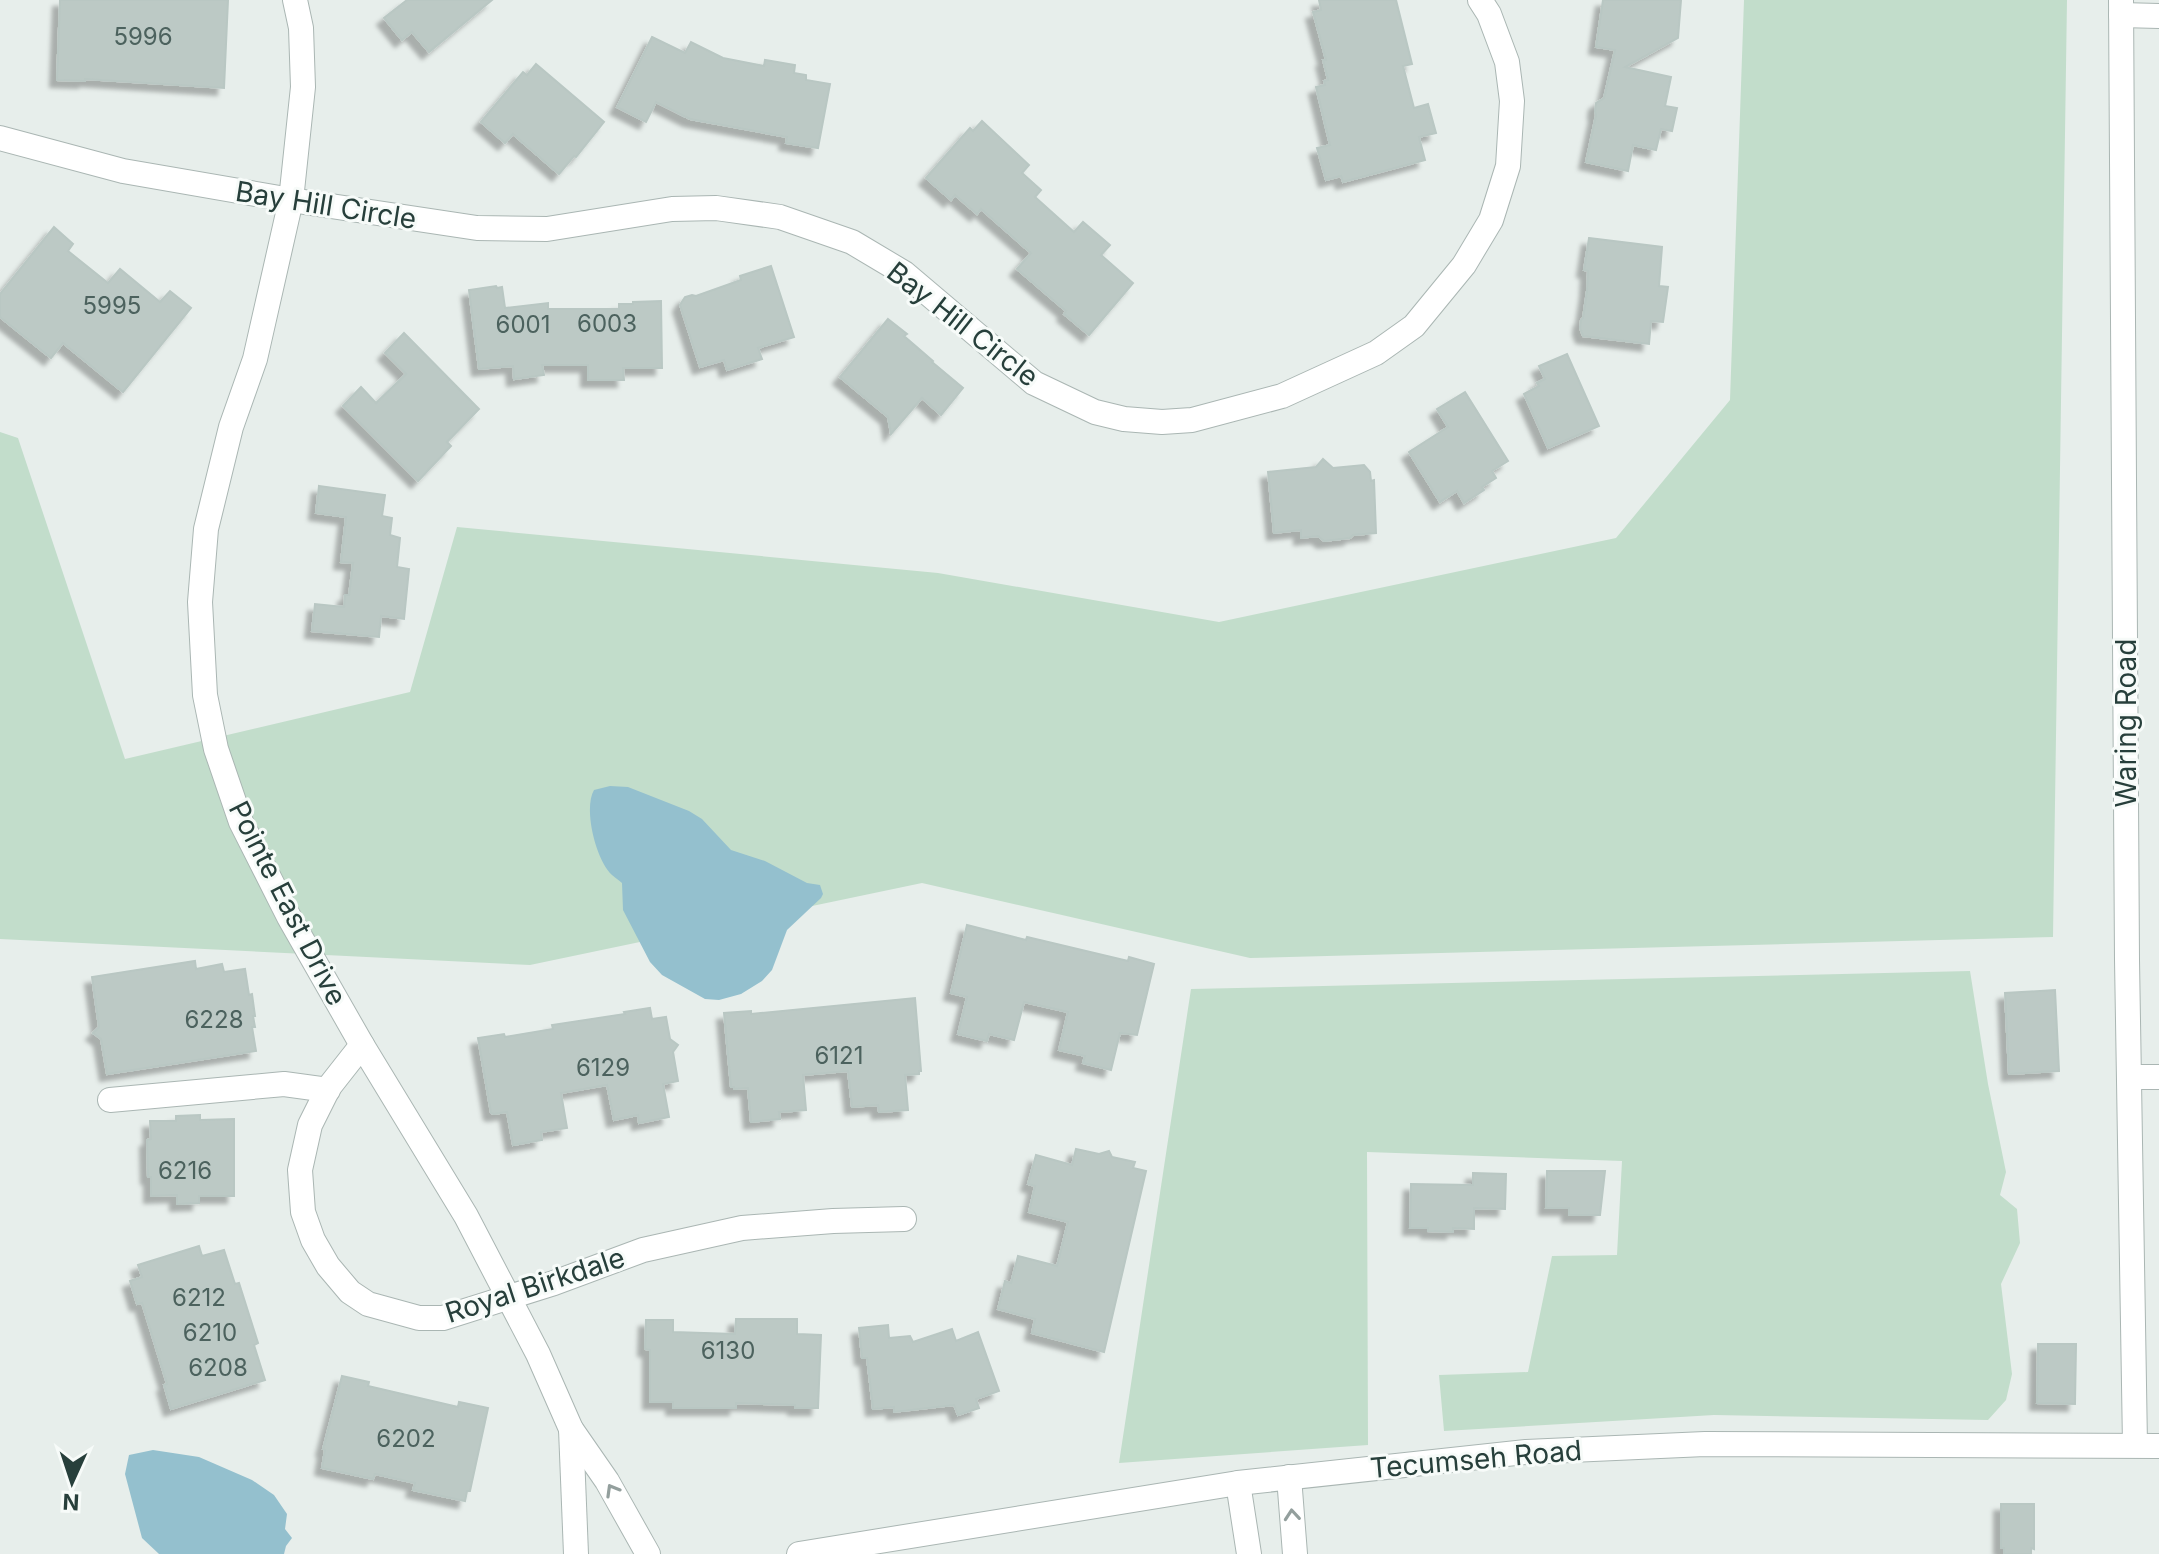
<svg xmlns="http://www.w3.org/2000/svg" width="2159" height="1554" viewBox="0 0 2159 1554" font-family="Inter,sans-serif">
<defs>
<filter id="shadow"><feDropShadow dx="-7" dy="7" stdDeviation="2" flood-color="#0004"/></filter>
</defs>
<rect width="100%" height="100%" fill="#e7eeeb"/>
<g fill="#c2ddcb">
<polygon points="1744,0 2067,0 2053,937 1250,958 922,883 530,965 0,939 0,432 18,438 125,759 410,692 457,527 938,573 1219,622 1616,538 1730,400"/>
<polygon points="1970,971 1988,1084 2006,1172 2000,1195 2017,1209 2020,1243 2001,1284 2012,1374 2006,1400 1988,1420 1714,1415 1444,1431 1439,1375 1528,1372 1552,1256 1617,1255 1622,1161 1367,1152 1368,1445 1119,1463 1191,989"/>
</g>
<g fill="#94c0ce">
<path d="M 610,786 L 628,787 L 689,811 L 702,819 L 731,850 L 765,861 L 807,883 L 820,885 L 823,894 L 821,898 L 787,930 L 772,970 L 762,981 L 741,994 L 719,1000 L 705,999 L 662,975 L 650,962 L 623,910 L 622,883 C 619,880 615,878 612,875 C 596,860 583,809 594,790 Z"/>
<polygon points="153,1450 199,1457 252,1480 274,1495 287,1514 285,1529 292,1538 286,1546 284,1554 159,1554 142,1538 125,1474 129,1455"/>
</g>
<g fill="#bcc9c5" stroke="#b9c7c3" stroke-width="2" filter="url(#shadow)">
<polygon points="60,0 228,0 224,88 85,79 85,81 57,80"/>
<polygon points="407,0 492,0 429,52 412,32 402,40 384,18"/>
<polygon points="1319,0 1396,0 1412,64 1403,66 1414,108 1428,104 1436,133 1419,137 1425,160 1343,182 1341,176 1326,180 1317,148 1330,145 1316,87 1325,85 1324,81 1328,80 1323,60 1326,60 1313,12 1321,10"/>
<polygon points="1603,0 1681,0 1678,38 1625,67 1671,77 1665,106 1677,108 1672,131 1661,129 1656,150 1633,145 1628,171 1586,162 1596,115 1595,111 1596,103 1604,98 1615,50 1596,47"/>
<polygon points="652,37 685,53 691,42 723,58 764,66 765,60 795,65 794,73 806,75 806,80 830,84 818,148 786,143 787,137 690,119 656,102 646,122 617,107"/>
<polygon points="536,64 604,122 576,157 574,156 559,174 513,134 505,143 481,122 523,72 527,75"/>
<polygon points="982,121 1029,165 1022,173 1041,190 1035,197 1074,232 1083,222 1110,245 1101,255 1133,283 1089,335 1064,314 1066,311 1017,269 1031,253 981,209 977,214 955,195 951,200 926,178 970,128 973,131"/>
<polygon points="54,227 73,244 68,251 108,283 120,269 160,302 170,291 191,308 123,392 63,343 51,358 0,317 0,294"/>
<polygon points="1589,238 1662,247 1659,286 1668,287 1663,322 1651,321 1649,344 1583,336 1580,328 1581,320 1583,318 1587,291 1588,271 1584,270"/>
<polygon points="771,266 794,337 758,348 762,359 727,370 724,360 700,367 680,305 685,297 692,295 696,296 741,280 740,276"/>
<polygon points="496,286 497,288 502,287 505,308 548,303 548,309 619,309 619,304 633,304 633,302 661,301 662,368 623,368 624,380 588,380 588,365 542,365 544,375 514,379 513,366 479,369 469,290"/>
<polygon points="888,319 907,334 904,336 933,361 932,362 963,388 941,415 922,398 891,434 888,417 840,377"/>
<polygon points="404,333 479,409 447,442 451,446 418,481 343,406 361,387 376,403 406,374 385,353"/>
<polygon points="1567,354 1599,426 1548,448 1524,394 1539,386 1537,383 1545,379 1539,366"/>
<polygon points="1465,392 1508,461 1492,471 1496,478 1482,487 1484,490 1464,503 1457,491 1440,502 1409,452 1448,427 1437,409"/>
<polygon points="1323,459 1333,468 1364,465 1370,472 1371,481 1374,480 1376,533 1353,535 1350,538 1324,541 1318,536 1301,538 1301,530 1274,533 1268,472 1316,467"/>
<polygon points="319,486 385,495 382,516 392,518 390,535 400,538 397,567 409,569 404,619 381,616 379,637 312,631 315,604 344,607 345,595 349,595 353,563 341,562 346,517 316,513"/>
<polygon points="967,925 1026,940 1027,937 1128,961 1129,957 1154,964 1137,1035 1120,1033 1111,1070 1083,1063 1085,1056 1059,1050 1068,1012 1024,1002 1014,1040 989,1034 987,1041 958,1034 967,997 951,993"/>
<polygon points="195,961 196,969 222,964 224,972 245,969 249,995 252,994 255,1016 253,1016 255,1027 252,1027 256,1051 107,1074 101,1039 93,1033 99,1027 92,977"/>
<polygon points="2055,990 2059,1071 2009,1074 2005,993"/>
<polygon points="915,998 921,1071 919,1071 919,1074 905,1075 908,1110 879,1112 878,1105 852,1107 848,1071 803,1075 806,1110 779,1112 780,1119 751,1122 748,1088 734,1089 734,1087 731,1087 724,1013 751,1011 751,1014"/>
<polygon points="650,1008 652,1019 666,1017 670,1039 678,1045 673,1052 678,1081 663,1084 669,1117 639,1123 638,1115 614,1120 607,1085 561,1093 567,1128 541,1132 542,1140 513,1145 507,1112 494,1114 491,1113 478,1038 504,1034 505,1037 553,1029 552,1025 625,1014 624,1012"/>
<polygon points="200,1115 200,1120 234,1119 234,1196 199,1196 199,1203 177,1204 177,1195 151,1196 151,1177 148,1177 147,1140 151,1139 150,1121 176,1121 176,1116"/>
<polygon points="1076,1149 1099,1154 1109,1151 1112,1157 1135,1162 1133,1168 1146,1171 1104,1352 1032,1333 1035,1319 998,1309 1005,1281 1011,1283 1018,1256 1057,1266 1068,1222 1029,1212 1035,1186 1028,1184 1036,1155 1072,1165"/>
<polygon points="1547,1171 1605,1171 1600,1215 1569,1215 1569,1208 1546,1208"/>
<polygon points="1473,1173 1506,1174 1505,1209 1474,1208 1474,1229 1453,1228 1453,1232 1428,1231 1428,1228 1410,1228 1411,1184 1473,1185"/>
<polygon points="199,1246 202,1256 224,1250 235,1284 239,1283 258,1343 254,1345 265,1380 171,1409 164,1385 167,1384 142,1303 137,1304 130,1281 142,1277 138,1265"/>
<polygon points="736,1319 797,1319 797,1334 821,1335 818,1408 795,1408 795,1405 736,1403 736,1408 673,1408 673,1402 650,1402 650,1350 645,1349 646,1320 673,1320 673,1332 735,1334"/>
<polygon points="888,1325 889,1338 910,1336 913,1342 952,1329 956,1341 978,1332 999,1391 976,1399 979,1408 958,1415 954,1405 894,1412 894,1407 873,1409 867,1358 862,1358 859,1328"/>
<polygon points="2038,1344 2076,1344 2075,1404 2037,1403"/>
<polygon points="342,1376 369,1382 368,1386 458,1407 459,1402 488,1408 470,1491 467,1491 465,1501 413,1490 415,1483 375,1474 373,1479 322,1468 325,1450 323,1449"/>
<polygon points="2001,1504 2034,1504 2034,1549 2031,1548 2031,1554 2004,1554 2004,1548 2001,1548"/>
</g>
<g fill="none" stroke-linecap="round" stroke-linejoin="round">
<defs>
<g id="minor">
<polyline points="295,0 301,28 303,87 291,200 255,359 231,427 206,529 200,602 205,695 216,749 241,822 289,917 362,1045 466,1216 538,1354 571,1429 607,1481 648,1554"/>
<polyline points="2121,0 2127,960 2135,1445"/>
<polyline points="2121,15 2159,16"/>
<polyline points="0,138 123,171 291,200 477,228 547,229 672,209 716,208 780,217 852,242 904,273 1034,383 1095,412 1124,419 1162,422 1192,420 1282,396 1376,353 1414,326 1464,265 1491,220 1508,166 1512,101 1507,62 1489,14 1480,0"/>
<polyline points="362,1045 329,1087 310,1125 300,1170 303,1212 313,1240 328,1266 350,1292 368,1304 419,1318 443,1318 554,1283 643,1250 742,1228 833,1221 904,1219"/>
<polyline points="2129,1077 2159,1077"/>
<polyline points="110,1100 284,1084 328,1090"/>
<polyline points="571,1429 576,1554"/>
<polyline points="1289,1477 1295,1554"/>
<polyline points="1238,1483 1249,1554"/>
<polyline points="799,1554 1238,1483 1526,1452 1705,1444 2159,1446"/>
</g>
</defs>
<use href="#minor" stroke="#aab6b3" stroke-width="26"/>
<use href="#minor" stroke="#fff" stroke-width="24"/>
</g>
<defs><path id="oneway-chevron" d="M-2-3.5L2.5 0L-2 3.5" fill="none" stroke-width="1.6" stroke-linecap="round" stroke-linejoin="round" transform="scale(2)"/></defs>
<g stroke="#939f9d">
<use href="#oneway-chevron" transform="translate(612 1490) rotate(-120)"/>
<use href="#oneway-chevron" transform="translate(1292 1515) rotate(-95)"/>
</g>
<g text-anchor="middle" stroke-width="6" stroke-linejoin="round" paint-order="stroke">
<g font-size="24" fill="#4c625e">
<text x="143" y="45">5996</text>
<text x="112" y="314">5995</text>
<text x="607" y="332">6003</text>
<text x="523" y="333">6001</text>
<text x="214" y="1028">6228</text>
<text x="839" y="1064">6121</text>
<text x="603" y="1076">6129</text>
<text x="185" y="1179">6216</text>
<text x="199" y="1306">6212</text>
<text x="210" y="1341">6210</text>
<text x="728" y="1359">6130</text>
<text x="218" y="1376">6208</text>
<text x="406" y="1447">6202</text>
</g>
<g font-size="28" fill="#273f3b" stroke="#f7fbf9">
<text transform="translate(326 205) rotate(9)" y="10">Bay Hill Circle</text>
<text transform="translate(963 324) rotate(38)" y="10">Bay Hill Circle</text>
<text transform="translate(2126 723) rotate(-90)" y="10">Waring Road</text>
<text transform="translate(288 903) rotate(63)" y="10">Pointe East Drive</text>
<text transform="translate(535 1285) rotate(-18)" y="10">Royal Birkdale</text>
<text transform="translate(1476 1459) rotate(-5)" y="10">Tecumseh Road</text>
</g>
</g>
<g transform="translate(72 1482) rotate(183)" stroke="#f7fbf9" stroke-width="6" paint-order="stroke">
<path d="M0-6L14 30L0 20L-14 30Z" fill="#273f3b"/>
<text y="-12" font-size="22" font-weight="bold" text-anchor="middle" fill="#273f3b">N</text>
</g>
</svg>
